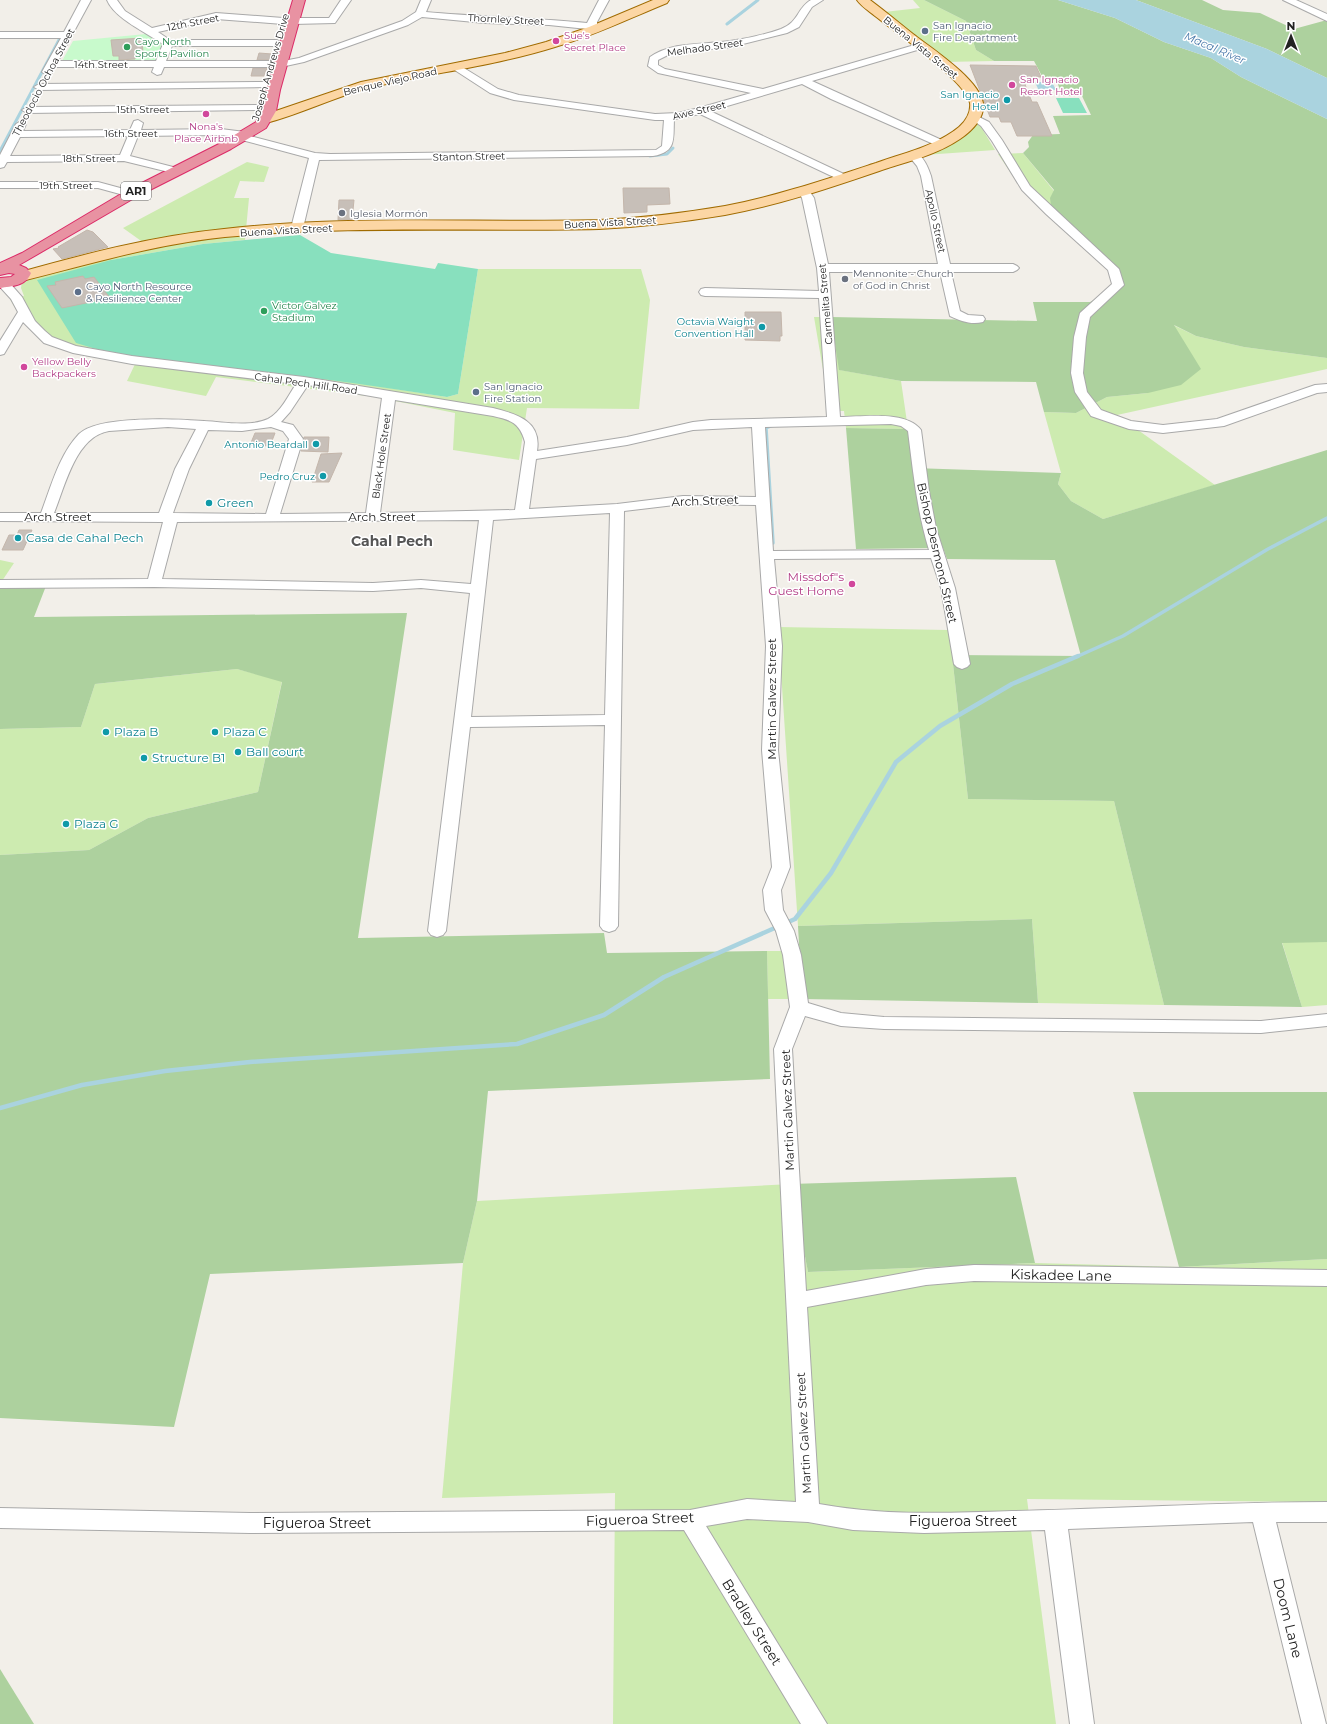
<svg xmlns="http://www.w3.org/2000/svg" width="1327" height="1724" viewBox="0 0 1327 1724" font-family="Montserrat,sans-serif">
<rect width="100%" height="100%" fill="#f2efe9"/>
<g fill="#cdebb0">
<polygon points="913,0 924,0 966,21 976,50 994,61 944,62 884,12 920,8"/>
<polygon points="975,117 995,150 910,156 947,141"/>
<polygon points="1023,153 1054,191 1052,213 1023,191 998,154"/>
<path d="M 247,162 L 269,167 L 264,182 L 240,181 L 234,198 L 249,198 L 245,240 L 203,244 L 111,260 L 113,351 L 162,359 L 352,382 L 447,397 L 458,394 L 478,269 L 641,269 L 650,300 L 639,409 L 527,408 L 519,460 L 453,450 L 455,413 L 375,397 L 216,377 L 206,396 L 127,381 L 136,362 L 40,338 C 27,326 18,314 10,299 L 24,296 L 21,288 L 22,281 L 144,243 L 123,228 Z"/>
<polygon points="814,317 831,317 840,370 901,381 908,429 846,428 844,411 830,411"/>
<polygon points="1173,325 1196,336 1244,347 1327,358 1327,369 1117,415 1215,485 1103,519 1071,501 1058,484 1061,473 1044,412 1076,413 1107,397 1148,393"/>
<polygon points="0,560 14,563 0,584"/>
<polygon points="778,627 948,630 952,655 968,799 1114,801 1164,1005 1038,1003 1032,919 798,926"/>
<polygon points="237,669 282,681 258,792 148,818 89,850 0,855 0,729 81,727 95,684"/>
<polygon points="1282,942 1327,942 1327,1005 1302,1007"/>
<polygon points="767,951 799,951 802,999 768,999"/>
<polygon points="791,1184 808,1272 1035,1263 1179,1267 1327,1259 1327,1502 1027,1499 1056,1724 613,1724 615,1493 442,1498 463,1263 477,1201"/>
</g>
<g fill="#add19e">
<polygon points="924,0 1058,0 1115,18 1164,42 1211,58 1241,77 1327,119 1327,358 1244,347 1196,336 1174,325 1201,369 1181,385 1148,393 1107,397 1076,413 1044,412 1036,382 901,381 839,370 831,317 1037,321 1033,302 1090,302 1115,289 1120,282 1052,213 1050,198 1054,190 1023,153 1029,147 1028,142 1033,135 1060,134 1053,116 1091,115 1082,96 1063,96 1056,80 1044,80 1034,61 994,61 976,50 966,21"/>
<polygon points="1136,0 1202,0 1223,10 1260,13 1294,29 1327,20 1327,78 1267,49"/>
<polygon points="846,428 908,429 913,468 1061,473 1058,484 1071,501 1103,519 1327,450 1327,942 1282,943 1302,1007 1164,1005 1114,801 968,799 952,655 1081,656 1055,560 947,559 943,548 856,549"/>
<polygon points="0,586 46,586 34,617 407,613 358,938 604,933 607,953 767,951 770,1079 488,1091 477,1201 463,1263 210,1274 174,1427 0,1418 0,855 89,850 148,818 258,792 282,682 237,669 95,684 81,727 0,729"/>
<polygon points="1032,919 1038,1003 802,999 798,926"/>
<polygon points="1133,1092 1327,1092 1327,1259 1179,1267"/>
<polygon points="1016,1177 1035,1263 808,1272 791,1184"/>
<polygon points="0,1669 34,1724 0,1724"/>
</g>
<polygon fill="#c8facc" points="146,34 165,46 158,63 61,63 73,41"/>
<g fill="#88e0be">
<polygon points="1056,98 1079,98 1087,113 1063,113"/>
<path d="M 300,235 L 331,253 L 435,269 L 438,263 L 478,269 L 458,394 L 447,397 C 375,386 304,376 231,368 C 180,362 125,359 76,343 L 37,280 L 111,260 L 203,244 Z"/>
</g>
<g fill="#aad3df">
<polygon points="1058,0 1136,0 1267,49 1327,78 1327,119 1241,77 1211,58 1164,42 1115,18"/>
<polygon points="1035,82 1052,82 1056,90 1039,91"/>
</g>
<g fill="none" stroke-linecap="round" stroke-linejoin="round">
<g stroke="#aad3df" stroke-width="3">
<polyline points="727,24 758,0"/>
<polyline points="0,151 60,38"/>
<polyline points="650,156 667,154 673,148"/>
</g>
<g stroke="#aad3df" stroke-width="3.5">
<polyline points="773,425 766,428 773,543"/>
<polyline points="1076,657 1123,636 1268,549 1327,518"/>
</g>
<polyline stroke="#aad3df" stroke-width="4.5" points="0,1108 82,1085 165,1071 250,1062 517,1044 604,1015 664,977 795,919 831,873 896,762 940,726 1012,684 1078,656"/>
</g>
<g fill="#c7bfb8" stroke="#c4b6ab">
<polygon points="142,38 143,54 135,54 135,59 119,60 119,56 113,56 111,40"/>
<polygon points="259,53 272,54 270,60 257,60"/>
<polygon points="970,65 1036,66 1041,77 1022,77 1032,102 1037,102 1052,136 1017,136 1011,122 1001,122 999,117 990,117"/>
<polygon points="253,68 267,68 264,76 251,76"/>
<polygon points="623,188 669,188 670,204 647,205 647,212 624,213"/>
<polygon points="339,200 354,200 352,220 338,220"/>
<polygon points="87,230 93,232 108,247 62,259 53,249 59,248 58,247"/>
<polygon points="83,276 85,279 94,277 110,298 62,308 47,286 56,285 55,282"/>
<polygon points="745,312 781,312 782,336 780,336 780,341 745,340"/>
<polygon points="255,433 275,433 270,446 250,445"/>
<polygon points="304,437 329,437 328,452 301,451"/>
<polygon points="342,453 329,482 312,482 321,454"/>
<polygon points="19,530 32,530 23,550 2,550 9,535 17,535"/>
</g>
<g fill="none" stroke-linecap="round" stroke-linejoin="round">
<defs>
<g id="minor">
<path d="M 81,0 L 91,0 L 58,61 L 156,61 L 163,44 C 147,33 114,18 107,0 L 117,0 L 125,11 L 152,28 L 216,13 L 283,18 L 288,21 L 283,24 L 216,19 L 158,32 L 170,40 L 277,40 L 282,43 L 277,46 L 172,46 L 166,61 L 271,61 L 276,64 L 271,67 L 164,67 L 161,74 L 157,75 L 152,72 L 154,67 L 55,67 L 51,74 L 47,75 L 42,72 L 61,38 L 0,38 L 0,32 L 64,32 Z"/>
<polygon points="341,0 351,0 335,23 293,24 288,21 293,18 329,18"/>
<path d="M 421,0 L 431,0 L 426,12 C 480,17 533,18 587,23 L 599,0 L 609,0 L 597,22 L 597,24 L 602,27 L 597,30 L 549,25 L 485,23 L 422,17 L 408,25 L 304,62 L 281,67 L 276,64 L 278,62 L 299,58 L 402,21 L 416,12 Z"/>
<path d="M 811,0 L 823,0 L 812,7 L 799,27 L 787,33 L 731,47 L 672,53 L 658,60 L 658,65 L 665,69 L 763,89 L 918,44 L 924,44 L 926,46 L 924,48 L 812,81 L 946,142 L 947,144 L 946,146 L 938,146 L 831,99 L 802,84 L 710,111 L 848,176 L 849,178 L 848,180 L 840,180 L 700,114 L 674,119 C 673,139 677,152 653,156 L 319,160 L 303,228 L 301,230 L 293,230 L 291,228 L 309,158 L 238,139 L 237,137 L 221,135 L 138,136 L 130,156 L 181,169 L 182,171 L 181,173 L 177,174 L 124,161 L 7,162 L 4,167 L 0,168 L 0,155 L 16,124 L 21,121 L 26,124 L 23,131 L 130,130 L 134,121 L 138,120 L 143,123 L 141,130 L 221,129 L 245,132 L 249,133 L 250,136 L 315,153 L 330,154 L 656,150 L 662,146 L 664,120 L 655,120 L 514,100 L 490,93 L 450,67 L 455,64 L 459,65 L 498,89 L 519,95 L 655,114 L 678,113 L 699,108 L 751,93 L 658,73 L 648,66 L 650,57 C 673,41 703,45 730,41 C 745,39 767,34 781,29 C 799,22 797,8 811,0 ZM 128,136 L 120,155 L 10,156 L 20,137 Z"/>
<polygon points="1283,0 1296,0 1327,14 1327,21"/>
<polygon points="264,82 269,85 268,87 39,90 34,87 39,84"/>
<polygon points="258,105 262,106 263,108 262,110 27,113 22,110 27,107"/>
<polygon points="975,115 989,122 1002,140 1030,186 1119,269 1124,285 1090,317 1086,337 1083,373 1087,392 1101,410 1131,421 1163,425 1217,419 1315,385 1327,384 1327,392 1317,393 1224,426 1163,433 1129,429 1091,416 1075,392 1071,373 1074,337 1080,313 1112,284 1108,270 1046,214 1022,190 992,141 981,126 970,118"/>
<path d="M 913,152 C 923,154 928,167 931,176 L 950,264 L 1013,264 L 1017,266 L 1019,268 L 1017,270 L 1013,272 L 951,272 L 960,311 L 968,315 L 983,316 L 985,319 L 983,322 C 971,325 961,321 950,316 L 940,272 L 829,272 L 840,417 C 862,417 906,410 921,430 L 929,491 L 936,528 L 955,588 L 970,664 L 967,667 L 962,669 L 957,667 L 954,664 L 941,588 L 931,558 L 774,559 L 782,646 L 778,750 L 790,867 L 781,890 L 783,910 L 794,931 L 801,955 L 808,1003 L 841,1013 L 884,1017 L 1261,1021 L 1327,1014 L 1327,1026 L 1261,1033 L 884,1029 L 841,1026 L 805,1016 L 792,1049 L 806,1291 L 926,1269 L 974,1265 L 1327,1270 L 1327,1286 L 974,1281 L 926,1285 L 807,1307 L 819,1504 C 883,1516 947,1513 1012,1511 C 1117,1509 1222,1502 1327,1502 L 1327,1522 L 1276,1522 L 1326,1724 L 1302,1724 L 1253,1522 L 1068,1529 L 1094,1724 L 1070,1724 L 1045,1530 L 924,1533 L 853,1530 L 808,1522 L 747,1519 L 706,1526 L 827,1724 L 801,1724 L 684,1530 L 250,1533 L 0,1528 L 0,1508 L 250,1513 L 690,1510 L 747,1499 L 796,1502 L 774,1049 L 790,1007 L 783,955 L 776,931 L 765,910 L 763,890 L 772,867 L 762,750 L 766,646 L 756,505 L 683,504 L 624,511 L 618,926 L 615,930 L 609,932 L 603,930 L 600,926 L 605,725 L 470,727 L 446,931 L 443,935 L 437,937 L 431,935 L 428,931 L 470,593 L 421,588 L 373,591 L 154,587 L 0,588 L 0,580 L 148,579 L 163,522 L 0,521 L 0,513 L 41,513 C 51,487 59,455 79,434 C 98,415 178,419 204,421 C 222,422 251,427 268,419 C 281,412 288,396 296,384 L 132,364 L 73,353 L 44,343 L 23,322 L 4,354 L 0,355 L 0,341 L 18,312 L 11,299 L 0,287 L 0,280 L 7,280 L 22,297 L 35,321 L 45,331 L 52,337 L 76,346 L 132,356 L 304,377 L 493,408 C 517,414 542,421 537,451 L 627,437 L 693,422 L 711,420 L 827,417 L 819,298 L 705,296 L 701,295 L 699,292 L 701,289 L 705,288 L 819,291 L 817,268 L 802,198 L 798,191 L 804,188 L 808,189 L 814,198 L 828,264 L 938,264 L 921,176 L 917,166 L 908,155 ZM 308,385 L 382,398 L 366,513 L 280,514 L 303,439 L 293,425 L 281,422 L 290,412 ZM 395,400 L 493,416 C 511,420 520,423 525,442 L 515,510 L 380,513 ZM 891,424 L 901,426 L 908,431 C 913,471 917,511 929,550 L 773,551 L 765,427 ZM 168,427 L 196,429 L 175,469 L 159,513 L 54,513 C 65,486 76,436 109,431 ZM 271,427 L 283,431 L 289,439 L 266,514 L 173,513 L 189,469 L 208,430 L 242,431 ZM 752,427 L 756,497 L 683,496 L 617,504 L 529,509 L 536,459 L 627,445 L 693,430 ZM 610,513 L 605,715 L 471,717 L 493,520 ZM 479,520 L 471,584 L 421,580 L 373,583 L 162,579 L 177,522 Z"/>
<polygon points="0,182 98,182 135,192 137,194 131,197 98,188 0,188"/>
</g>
<g id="major">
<path d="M 653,0 L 669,0 L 667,3 C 630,18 594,36 555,47 C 494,66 431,73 369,88 C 334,97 301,114 266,123 L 261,122 L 259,119 L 261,116 L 361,82 L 505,53 L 546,42 L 589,27 Z"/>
<path d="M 857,0 L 870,0 C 885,11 899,23 913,34 C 931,48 979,79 983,103 C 985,118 972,131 960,139 C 938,154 910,161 885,169 C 832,187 780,205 725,215 C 683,222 642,227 599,229 C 475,232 350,225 225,237 C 156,244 90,264 22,281 L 17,279 L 14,276 L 17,273 C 85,254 153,236 224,229 C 348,215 474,223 599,220 C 642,218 684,213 725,206 C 777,196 827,179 876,163 C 904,153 936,146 959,127 C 966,121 971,112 970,103 C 966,81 895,32 875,16 C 869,11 861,6 857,0 Z"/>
</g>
<path id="highway" d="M 293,0 L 305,0 L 280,90 L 276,111 L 266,128 L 231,149 L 136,197 L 19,265 L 26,268 L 31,273 C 26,286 12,286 0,288 L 0,278 L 11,277 L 15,274 L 9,273 L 0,275 L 0,263 L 22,253 L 126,191 L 221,143 L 256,122 L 262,111 L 266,90 Z"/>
</defs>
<use href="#minor" stroke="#a9a9a9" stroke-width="2"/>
<use href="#major" stroke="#a06b00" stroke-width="2"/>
<use href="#highway" stroke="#dc2a67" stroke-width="2"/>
<use href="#minor" fill="#fff" fill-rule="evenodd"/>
<use href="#major" fill="#fcd6a4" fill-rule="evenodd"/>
<use href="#highway" fill="#e892a2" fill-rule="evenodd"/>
</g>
<g fill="#5c6f8a" stroke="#fff" stroke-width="1.5">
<circle cx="925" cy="31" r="4"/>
<circle cx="78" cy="292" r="4"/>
<circle cx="476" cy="392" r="4"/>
</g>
<g fill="#d1479c" stroke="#fff" stroke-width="1.5">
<circle cx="556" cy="41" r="4"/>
<circle cx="1012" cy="85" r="4"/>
<circle cx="206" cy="114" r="4"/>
<circle cx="24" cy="367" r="4"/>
<circle cx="852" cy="584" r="4"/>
</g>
<g fill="#2e9e5b" stroke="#fff" stroke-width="1.5">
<circle cx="127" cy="47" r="4"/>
<circle cx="264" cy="311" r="4"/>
</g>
<g fill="#0f9aa8" stroke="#fff" stroke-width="1.5">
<circle cx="1007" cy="100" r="4"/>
<circle cx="762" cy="327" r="4"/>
<circle cx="316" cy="444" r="4"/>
<circle cx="323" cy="476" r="4"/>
<circle cx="209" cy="503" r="4"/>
<circle cx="18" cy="538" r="4"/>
<circle cx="106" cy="732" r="4"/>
<circle cx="215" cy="732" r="4"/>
<circle cx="238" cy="752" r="4"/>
<circle cx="144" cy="758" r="4"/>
<circle cx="66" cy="824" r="4"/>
</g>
<g fill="#6b7280" stroke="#fff" stroke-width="1.5">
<circle cx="342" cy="213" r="4"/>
<circle cx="845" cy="279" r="4"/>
</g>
<g text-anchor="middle" stroke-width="3" stroke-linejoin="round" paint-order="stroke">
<g font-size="10" fill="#222" stroke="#fff">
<text transform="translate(506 19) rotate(3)" y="4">Thornley Street</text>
<text transform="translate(193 22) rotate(-11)" y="4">12th Street</text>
<text transform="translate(705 47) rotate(-8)" y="4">Melhado Street</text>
<text transform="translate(921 47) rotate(39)" y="4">Buena Vista Street</text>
<text x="101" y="68">14th Street</text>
<text transform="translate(270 67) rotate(-74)" y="4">Joseph Andrews Drive</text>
<text transform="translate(390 81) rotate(-13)" y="4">Benque Viejo Road</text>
<text transform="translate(43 82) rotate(-62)" y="4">Theodocio Ochoa Street</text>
<text x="143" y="113">15th Street</text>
<text transform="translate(699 110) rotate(-13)" y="4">Awe Street</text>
<text x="131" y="137">16th Street</text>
<text transform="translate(469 156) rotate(-1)" y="4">Stanton Street</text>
<text x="89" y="162">18th Street</text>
<text x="66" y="189">19th Street</text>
<text transform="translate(936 221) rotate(78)" y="4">Apollo Street</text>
<text transform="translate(610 222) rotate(-3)" y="4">Buena Vista Street</text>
<text transform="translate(286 230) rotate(-3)" y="4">Buena Vista Street</text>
<text transform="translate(825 304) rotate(-95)" y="4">Carmelita Street</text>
<text transform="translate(306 383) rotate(8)" y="4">Cahal Pech Hill Road</text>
<text transform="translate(381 456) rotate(-82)" y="4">Black Hole Street</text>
</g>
<g font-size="10" fill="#4e5e75" stroke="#fff" text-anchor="start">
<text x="933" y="29">San Ignacio<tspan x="933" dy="12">Fire Department</tspan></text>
<text x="86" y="290">Cayo North Resource<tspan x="86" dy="12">&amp; Resilience Center</tspan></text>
<text x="484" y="390">San Ignacio<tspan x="484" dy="12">Fire Station</tspan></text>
</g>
<g font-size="10" fill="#b23c85" stroke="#fff" text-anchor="start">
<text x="564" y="39">Sue's<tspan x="564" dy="12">Secret Place</tspan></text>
<text x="1020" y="83">San Ignacio<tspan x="1020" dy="12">Resort Hotel</tspan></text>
<text x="206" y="130" text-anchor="middle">Nona's<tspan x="206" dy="12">Place Airbnb</tspan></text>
<text x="32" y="365">Yellow Belly<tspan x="32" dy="12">Backpackers</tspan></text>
</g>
<g font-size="10" fill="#27864d" stroke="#fff" text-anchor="start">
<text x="135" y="45">Cayo North<tspan x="135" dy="12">Sports Pavilion</tspan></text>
<text x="272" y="309">Victor Galvez<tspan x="272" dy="12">Stadium</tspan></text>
</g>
<g font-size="10" fill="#0d838f" stroke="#fff" text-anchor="end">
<text x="999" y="98">San Ignacio<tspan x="999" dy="12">Hotel</tspan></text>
<text x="754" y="325">Octavia Waight<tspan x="754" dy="12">Convention Hall</tspan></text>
<text x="308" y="448">Antonio Beardall</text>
<text x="315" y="480">Pedro Cruz</text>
</g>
<g font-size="10" fill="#5b616d" stroke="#fff" text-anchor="start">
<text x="350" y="217">Iglesia Mormón</text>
<text x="853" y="277">Mennonite - Church<tspan x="853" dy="12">of God in Christ</tspan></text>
</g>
<g font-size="11" font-style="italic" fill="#4a7aab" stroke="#fff">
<text transform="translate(1215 48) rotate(23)" y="4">Macal River</text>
</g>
<rect fill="#fff" stroke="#646464" stroke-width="1" x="121" y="182" width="30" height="18" rx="3"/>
<g font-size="11" font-weight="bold" fill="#222">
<text x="136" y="195">AR1</text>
</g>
<g font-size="12" fill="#222" stroke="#fff">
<text transform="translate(705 501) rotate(-2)" y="4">Arch Street</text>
<text x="58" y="521">Arch Street</text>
<text x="382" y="521">Arch Street</text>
<text transform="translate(937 553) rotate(77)" y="4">Bishop Desmond Street</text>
<text transform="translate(772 699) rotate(-90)" y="4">Martin Galvez Street</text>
<text transform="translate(788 1110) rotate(-92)" y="4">Martin Galvez Street</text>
<text transform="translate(804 1433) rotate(-93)" y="4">Martin Galvez Street</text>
</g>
<g font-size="12" fill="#0d838f" stroke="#fff" text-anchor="start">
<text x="217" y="507">Green</text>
<text x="26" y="542">Casa de Cahal Pech</text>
<text x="114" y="736">Plaza B</text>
<text x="223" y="736">Plaza C</text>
<text x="246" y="756">Ball court</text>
<text x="152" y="762">Structure B1</text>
<text x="74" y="828">Plaza G</text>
</g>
<g font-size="12" fill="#b23c85" stroke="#fff" text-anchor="end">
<text x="844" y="581">Missdof"s<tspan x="844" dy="14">Guest Home</tspan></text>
</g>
<g font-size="14" font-weight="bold" fill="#555" stroke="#fff">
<text x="392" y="546">Cahal Pech</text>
</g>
<g font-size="14" fill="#222" stroke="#fff">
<text transform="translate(1061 1275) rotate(1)" y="5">Kiskadee Lane</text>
<text transform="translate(640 1519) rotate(-2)" y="5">Figueroa Street</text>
<text x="963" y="1526">Figueroa Street</text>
<text x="317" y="1528">Figueroa Street</text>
<text transform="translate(1288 1618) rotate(76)" y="5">Doom Lane</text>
<text transform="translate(752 1622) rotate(58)" y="5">Bradley Street</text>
</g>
</g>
<g transform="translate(1291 36)" stroke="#ffffff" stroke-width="3" paint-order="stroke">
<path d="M0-3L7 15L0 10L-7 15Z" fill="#222222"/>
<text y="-6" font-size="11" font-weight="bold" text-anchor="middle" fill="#222222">N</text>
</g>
</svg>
